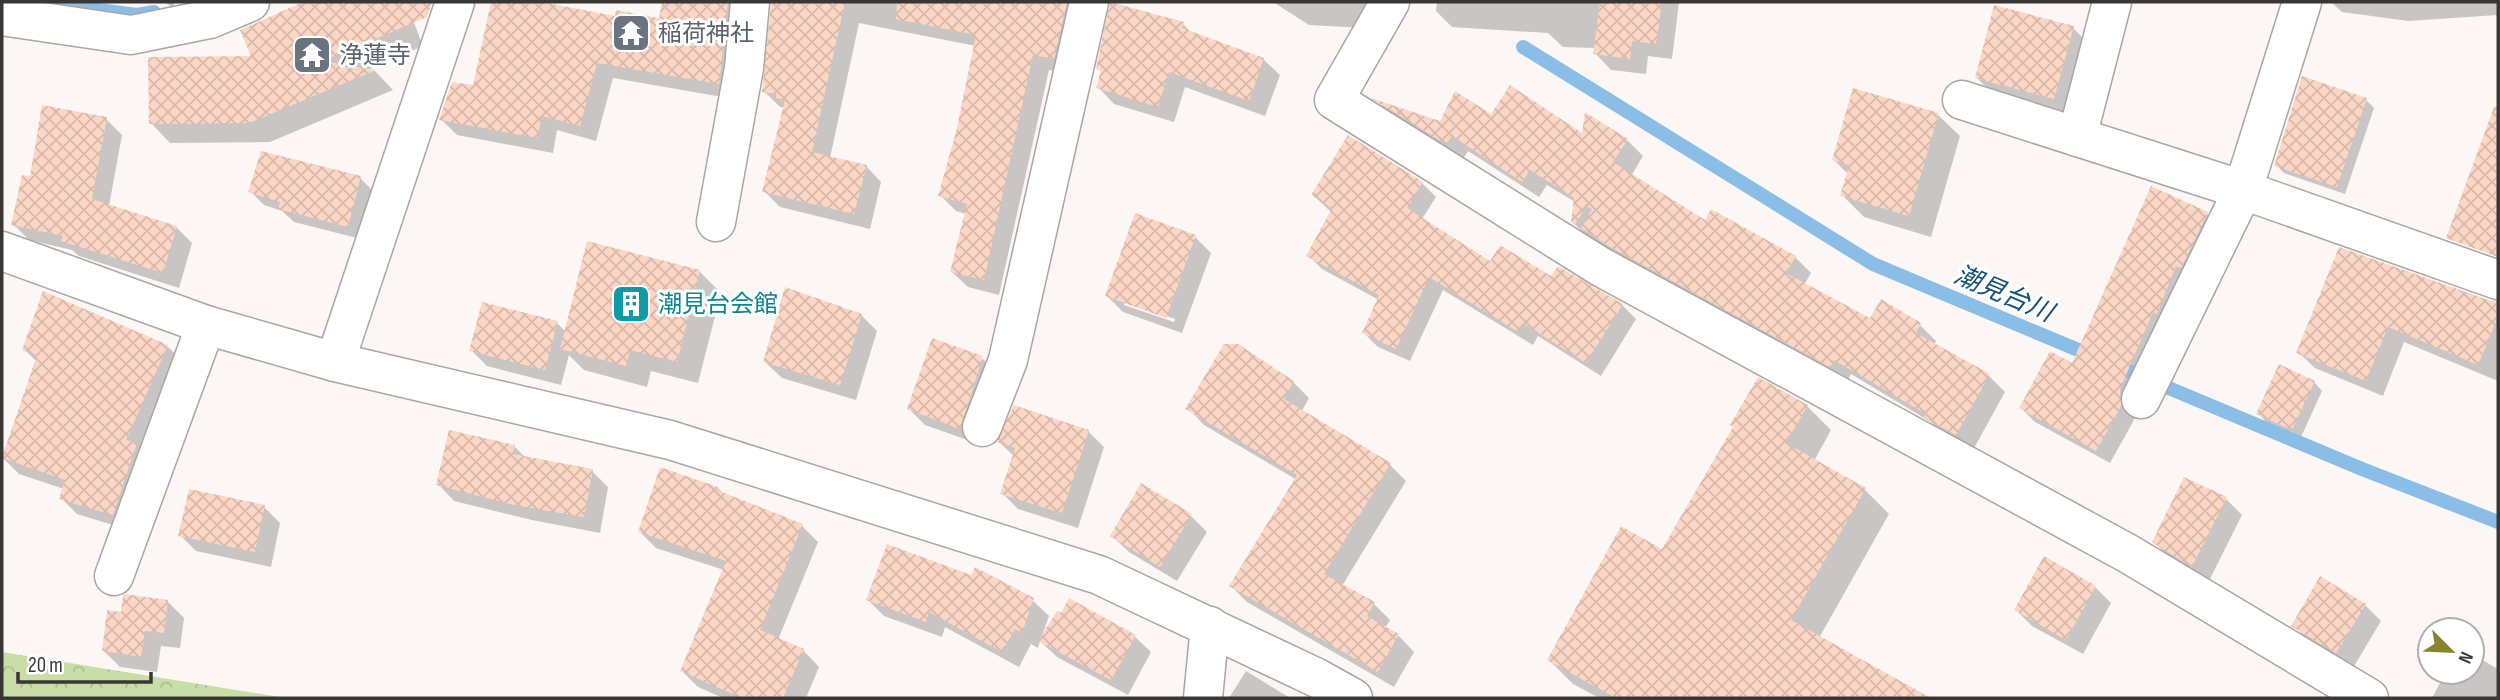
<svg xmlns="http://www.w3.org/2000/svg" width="2500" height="700" viewBox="0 0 2500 700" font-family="'Sofia Sans Condensed','Noto Sans JP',sans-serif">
<defs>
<pattern id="forest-crowns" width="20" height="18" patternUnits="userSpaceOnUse" patternTransform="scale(1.75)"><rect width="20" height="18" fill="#c9dda6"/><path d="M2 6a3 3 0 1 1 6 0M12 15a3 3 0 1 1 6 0" fill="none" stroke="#adbe90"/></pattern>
<pattern id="building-cross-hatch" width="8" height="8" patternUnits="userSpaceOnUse" patternTransform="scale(1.75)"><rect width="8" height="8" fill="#fbd6c5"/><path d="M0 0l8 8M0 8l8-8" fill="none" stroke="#d8b8aa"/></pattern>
</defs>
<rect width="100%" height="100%" fill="#fcf7f5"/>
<polygon fill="url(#forest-crowns)" points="2,652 286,698 2,698"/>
<g fill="#0003" fill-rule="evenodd">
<polygon points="164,2 176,2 172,7"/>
<polygon points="310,2 406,2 423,46 367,70 375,71 393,90 270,142 170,143 151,123 253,58 242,31"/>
<polygon points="493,2 533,2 616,18 660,20 663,2 752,2 734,99 613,78 596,141 557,130 553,153 457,135 441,119 474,87"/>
<polygon points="773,2 1085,2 1069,74 1049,70 999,295 968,287 952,272 966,214 956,211 940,195 958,133 976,46 859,23 830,158 866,166 881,182 870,229 780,207 764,191 785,108 780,107 764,91"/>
<polygon points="1111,2 1183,24 1192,33 1263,59 1280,75 1265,116 1185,87 1174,122 1114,104 1098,87 1102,72 1098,68"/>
<polygon points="1273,2 1402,2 1383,29 1309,25"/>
<polygon points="1437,2 1679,2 1672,59 1648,56 1646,74 1611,70 1595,53 1595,48 1563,47 1548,33 1452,27 1436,11"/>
<polygon points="2331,2 2498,2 2498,15 2408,21 2342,12"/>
<polygon points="2073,28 2089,44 2070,114 1993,94 1977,78"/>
<polygon points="2366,100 2374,108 2345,194 2284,173 2276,165"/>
<polygon points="1378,102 1441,123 1491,117 1584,136 1627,140 1643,156 1631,176 1706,222 1795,257 1811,273 1804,285 1871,320 1920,325 1936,341 1934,345 1989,376 2005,392 1973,450 1942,433 1931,422 1851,374 1847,382 1599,244 1592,238 1591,239 1572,222 1575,202 1547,185 1539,197 1468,151 1463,159 1390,113"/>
<polygon points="1938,115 1960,136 1931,237 1864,217 1842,195 1848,174 1834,160"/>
<polygon points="106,119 122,135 109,206 176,227 192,243 179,288 79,256 72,250 29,240 13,224"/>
<polygon points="2485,137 2498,142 2498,244 2471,234"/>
<polygon points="360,178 373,191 361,239 294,222 282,211 264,205 250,191"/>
<polygon points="1422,183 1436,197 1422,219 1490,263 1552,279 1622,305 1636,319 1601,376 1538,336 1533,345 1443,290 1410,361 1378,347 1364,333 1379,300 1322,269 1308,255 1331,212 1313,195"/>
<polygon points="2207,214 2221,228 2133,404 2134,420 2110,463 2035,422 2021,408 2073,365"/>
<path d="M 1195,237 L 1211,253 L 1182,333 L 1123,312 L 1107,296 ZM 1124,301 L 1175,319 L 1174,322 L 1124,305 Z"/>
<polygon points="2340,249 2498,304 2498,381 2404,342 2383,396 2315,368 2298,352"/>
<polygon points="699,271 721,293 698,383 651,371 647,387 584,370 569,355 561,385 487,366 471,350 557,323 566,332"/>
<polygon points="861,315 877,331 856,400 782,378 765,362"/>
<polygon points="167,346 184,362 129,530 77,514 61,498 64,489 19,474 2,457 36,361 24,349"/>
<polygon points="982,358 998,374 976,443 925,425 909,409"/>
<polygon points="1758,379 1807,406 1831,430 1814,461 1865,490 1889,514 1819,638 1928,698 1599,698 1573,684 1549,660 1663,551 1734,427"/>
<polygon points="1293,382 1309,398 1302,411 1390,465 1406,481 1342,586 1373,603 1390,620 1385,628 1398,635 1414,652 1394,687 1247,602 1231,586 1297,480 1204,425 1188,408"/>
<polygon points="2314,382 2322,391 2301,437 2266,422 2258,413"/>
<polygon points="1088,431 1104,447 1078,528 1018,509 1002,493 1014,456 999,442"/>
<polygon points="514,446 526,458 592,471 608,487 600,533 532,520 454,501 438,484"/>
<polygon points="1142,485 1191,516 1207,532 1177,581 1129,552 1112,536"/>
<polygon points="718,488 724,494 802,526 818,542 778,640 803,650 819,667 806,698 723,698 698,687 682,671 724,570 656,548 640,532"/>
<polygon points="2226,499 2242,515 2209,581 2170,558 2154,542"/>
<polygon points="264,507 280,523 271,567 196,551 180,535"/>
<polygon points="2045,559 2095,587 2111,603 2083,654 2032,626 2016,610"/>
<polygon points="868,600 1032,600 1049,616 1042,636 1134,636 1151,652 1128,695 1057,657 1040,641 1038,648 1031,644 1019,667 945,627 942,637 884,616"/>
<polygon points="167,601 184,618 180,648 161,646 157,672 120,667 104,651 123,614"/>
<polygon points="2365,605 2381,621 2353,668 2309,641 2293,625"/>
<polygon points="2472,654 2498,669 2498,698 2432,698 2446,672 2472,672"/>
<polygon points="1246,671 1290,698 1229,698"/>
</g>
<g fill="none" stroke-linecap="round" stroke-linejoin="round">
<g stroke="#8abee7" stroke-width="14">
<polyline points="37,2 137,15 154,12"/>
<polyline points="1523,47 1873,264 2362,469 2498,522"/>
</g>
</g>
<g fill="url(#building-cross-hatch)">
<polygon points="303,2 432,2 427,17 323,61 376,70 249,123 149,124 148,57 251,56 240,30"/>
<polygon points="491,2 542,2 615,16 616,10 659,18 662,2 728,2 719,84 597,63 580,126 542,116 537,138 439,120 452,82 473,85"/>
<polygon points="771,2 845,2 812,152 867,165 854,214 762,192 785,100 776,98 776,94 762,92"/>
<polygon points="897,2 1067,2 1054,59 1033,55 984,280 950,272 967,204 938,196 956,132 976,35 896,19"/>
<polygon points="1110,2 1184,22 1182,28 1264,58 1249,101 1169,72 1158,107 1096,88 1101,70 1096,69"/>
<polygon points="1600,2 1662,2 1656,44 1632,41 1630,59 1593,54"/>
<polygon points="1994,5 2074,26 2054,99 1975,78"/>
<polygon points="2302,76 2367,98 2337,187 2274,166"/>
<polygon points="1510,85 1582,133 1585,112 1628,139 1613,162 1705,220 1711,209 1796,256 1786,273 1870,318 1881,299 1921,323 1916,333 1990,374 1956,435 1924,417 1926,414 1834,360 1830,367 1612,248 1581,228 1592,209 1586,206 1575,225 1571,222 1574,198 1530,170 1522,182 1452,136 1446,144 1371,98 1440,121 1455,91 1491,114"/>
<polygon points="1853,88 1939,113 1909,216 1840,196 1849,165 1832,160"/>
<polygon points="42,105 107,117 92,199 177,226 163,273 61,241 63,236 11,225 22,175 30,176"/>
<polygon points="2494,107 2498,107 2498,257 2446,238"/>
<polygon points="1348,135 1423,182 1407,208 1490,261 1500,245 1551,276 1558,266 1623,304 1586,363 1523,323 1518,332 1429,277 1396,349 1362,333 1379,295 1306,256 1332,208 1311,195"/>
<polygon points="261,151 361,176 348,227 278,209 280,202 248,192"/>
<polygon points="2151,186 2208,212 2181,268 2176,266 2157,314 2153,312 2120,389 2121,406 2096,451 2019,408 2050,351 2072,363"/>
<polygon points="1135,213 1196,235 1166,318 1105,296"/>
<polygon points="587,241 700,270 677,362 630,350 626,366 560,349"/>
<polygon points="2339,247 2491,301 2498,301 2498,317 2478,365 2388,327 2366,381 2296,353"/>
<polygon points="785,287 862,314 840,385 763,362"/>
<polygon points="43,291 168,345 126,440 137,443 113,515 59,499 65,480 2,458 37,355 22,350"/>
<polygon points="482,302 558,321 545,370 469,351"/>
<polygon points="932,338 983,356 960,429 907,409"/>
<polygon points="1224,344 1238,344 1294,381 1284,399 1391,463 1324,574 1375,602 1367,616 1399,634 1378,672 1229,586 1297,475 1185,409"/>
<polygon points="2279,364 2315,381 2292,430 2256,414"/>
<polygon points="1758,377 1808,405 1786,443 1866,488 1791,620 1931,698 1616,698 1547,660 1621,526 1662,549 1733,427 1730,425"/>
<polygon points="1014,405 1089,430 1062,513 1000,494 1015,448 997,442"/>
<polygon points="449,430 515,445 513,454 593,469 584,517 514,505 436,485"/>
<polygon points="660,467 718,487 717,490 803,524 760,630 804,649 783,698 742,698 680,671 726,561 638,532"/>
<polygon points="2184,477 2227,497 2192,567 2152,542"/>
<polygon points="1141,483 1192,514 1160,567 1110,536"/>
<polygon points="189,489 265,505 255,552 178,536"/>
<polygon points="887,544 971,575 975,567 1034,598 1022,633 1015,629 1002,652 929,612 926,622 866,600"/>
<polygon points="2044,556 2096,586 2066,640 2014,610"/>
<polygon points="2320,576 2366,604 2336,653 2291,626"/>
<polygon points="125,594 168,600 164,633 145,631 141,657 102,651 107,610 121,612 123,595"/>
<polygon points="1069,598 1136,635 1111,680 1038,641 1057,611 1061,613"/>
</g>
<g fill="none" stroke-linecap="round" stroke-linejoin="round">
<defs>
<g id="minor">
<polyline points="1390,2 1334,100 1601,267 2127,553 2369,698"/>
<polyline points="2,16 131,35 210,19 250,2"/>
<polyline points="1962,100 2243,190 2498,280"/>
<polyline points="2077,137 2112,2"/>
<polyline points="716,222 744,68 750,2"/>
<polyline points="2,251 206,325 335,362 670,440 1099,575 1317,678 1353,698"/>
<polyline points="335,362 455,2"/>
<polyline points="2141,399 2243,190 2302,2"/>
<polyline points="982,427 1008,360 1089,2"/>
<polyline points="114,576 206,325"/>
<polyline points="1203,698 1210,626"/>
</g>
</defs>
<use href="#minor" stroke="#aaa6a4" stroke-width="41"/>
<use href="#minor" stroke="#fff" stroke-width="38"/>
</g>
<defs>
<symbol id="temple-square" viewBox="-11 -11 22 22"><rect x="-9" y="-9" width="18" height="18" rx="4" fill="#6b7280" stroke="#fff"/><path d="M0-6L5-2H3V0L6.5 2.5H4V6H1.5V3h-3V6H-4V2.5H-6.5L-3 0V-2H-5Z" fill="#fff"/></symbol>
<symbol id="building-square" viewBox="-11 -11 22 22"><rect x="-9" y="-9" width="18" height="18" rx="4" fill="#0f9aa8" stroke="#fff"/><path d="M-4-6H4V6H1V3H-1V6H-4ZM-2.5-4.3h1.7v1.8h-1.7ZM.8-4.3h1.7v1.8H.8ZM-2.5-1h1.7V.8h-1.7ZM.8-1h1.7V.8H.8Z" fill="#fff"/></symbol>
</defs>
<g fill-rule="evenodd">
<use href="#temple-square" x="609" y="11" width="44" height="44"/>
<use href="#temple-square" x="290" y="33" width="44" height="44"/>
<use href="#building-square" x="609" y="282" width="44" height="44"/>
</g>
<g text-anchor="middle" stroke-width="6" stroke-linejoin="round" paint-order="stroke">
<g font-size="24" fill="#5b616d" stroke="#fff" text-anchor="start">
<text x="658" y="41">稲荷神社</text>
<text x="339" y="63">浄蓮寺</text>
</g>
<g font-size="24" fill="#0d838f" stroke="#fff" text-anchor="start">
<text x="658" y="312">潮見台会館</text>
</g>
<g font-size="26" font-style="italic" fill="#145077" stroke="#fff">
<text transform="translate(2004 293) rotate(23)" y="9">潮見台川</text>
</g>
</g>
<rect width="2500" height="700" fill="none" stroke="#393736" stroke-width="7"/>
<g transform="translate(2451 651) rotate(114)"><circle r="33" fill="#ffffff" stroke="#b0afaf" stroke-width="2"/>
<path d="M0-5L12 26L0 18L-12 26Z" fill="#87842d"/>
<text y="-10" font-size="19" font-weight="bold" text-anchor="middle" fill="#393736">N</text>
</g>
<path d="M18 672v10h133v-10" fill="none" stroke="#393736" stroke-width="3.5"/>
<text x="28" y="672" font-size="21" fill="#393736" stroke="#ffffff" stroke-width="5" paint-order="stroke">20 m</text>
</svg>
